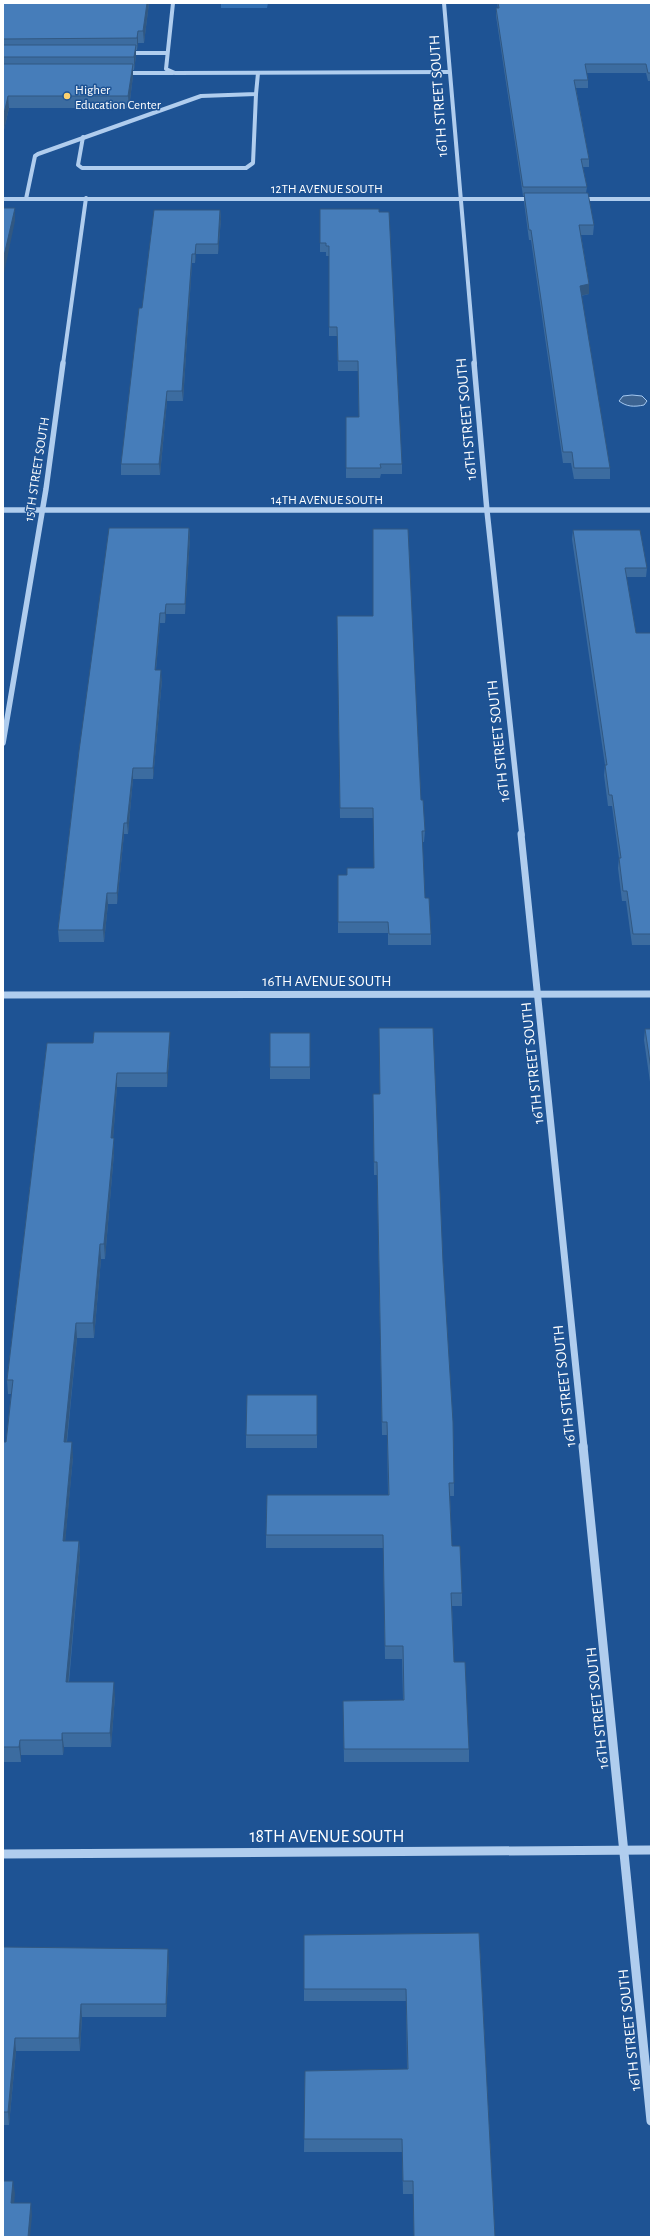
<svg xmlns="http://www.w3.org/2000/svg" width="654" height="2240" viewBox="0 0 654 2240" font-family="'Alegreya Sans',sans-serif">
<rect width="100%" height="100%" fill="#1e5394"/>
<polygon fill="#326eb1" points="221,3 268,3 267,8 221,8"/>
<path fill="#3c6391" stroke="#a4c8f0" d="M 632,395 L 642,396 L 647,401 L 644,405 C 634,407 627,407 619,401 L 623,396 Z"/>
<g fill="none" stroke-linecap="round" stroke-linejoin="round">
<g stroke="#b0cdee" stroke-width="4">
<polyline points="173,3 166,69 175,73 449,72"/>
<polyline points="444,3 475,364"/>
<polyline points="128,53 167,53"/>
<polyline points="125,73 173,73"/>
<polyline points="83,137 78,165 82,168 246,168 253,163 256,94"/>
<polyline points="3,199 533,199"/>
<polyline points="26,199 35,156 38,154 201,96 256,94 258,73"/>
<polyline points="579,199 651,199"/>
<polyline points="63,364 86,198"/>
</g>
<g stroke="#b0cdee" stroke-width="5.5">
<polyline points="474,363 487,511 522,835"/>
<polyline points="3,510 651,510"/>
<polyline points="3,743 46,489 63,363"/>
</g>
<g stroke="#b0cdee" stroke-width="7">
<polyline points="521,834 584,1447"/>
<polyline points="3,995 651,994"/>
</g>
<g stroke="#b0cdee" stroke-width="9">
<polyline points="583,1446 651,2121"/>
<polyline points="3,1854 651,1850"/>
</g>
</g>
<g fill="#3c6ca0">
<polygon points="3,3 149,3 144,43 138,43 137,50 136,50 136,56 134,70 133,70 133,76 129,108 9,108 3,134"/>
<polygon points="497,3 651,3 651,81 648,81 646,73 587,73 588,80 588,88 576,88 589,159 589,167 583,167 587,187 586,193 594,225 593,235 581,235 589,284 589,294 581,296 610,468 610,479 574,479 571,463 563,463 531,240 529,240 524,202 524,196 523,196 496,16 496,8 498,8"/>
<polygon points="320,209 402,464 402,474 381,474 380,478 346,478 346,417 359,417 358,371 338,371 337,336 329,336 329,256 326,256 326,252 320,252"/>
<polygon points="220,210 221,219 218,254 196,254 195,263 192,263 183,401 167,401 160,475 121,475 121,464 142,308"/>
<polygon points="189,528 190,538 185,614 166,614 165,623 160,623 156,670 162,680 153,779 133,779 128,834 124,834 117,904 108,904 104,942 59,942 58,930 79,751"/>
<polygon points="573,530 647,568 646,577 626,577 636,633 651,633 651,945 632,945 626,901 622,901 618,868 619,858 612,806 608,806 604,775 605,765 572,539"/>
<polygon points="337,616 421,800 425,831 424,842 422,842 425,898 431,934 431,945 388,945 388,933 338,933 338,875 347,875 374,868 373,818 340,818"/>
<polygon points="379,1028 443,1262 454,1483 454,1496 450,1496 452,1546 462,1593 462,1606 452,1606 454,1662 469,1749 469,1762 344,1762 343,1701 403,1700 402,1659 385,1659 383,1548 266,1548 266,1535 388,1495 387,1435 382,1435 377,1175 374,1175 373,1094 380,1094"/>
<polygon points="645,1029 651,1029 651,1089 644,1040"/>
<polygon points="310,1033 310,1079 270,1079 270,1067"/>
<polygon points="47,1043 170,1046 167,1087 117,1087 113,1138 114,1138 114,1153 105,1259 101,1259 94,1338 77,1338 67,1442 73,1457 65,1541 79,1541 80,1555 69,1682 115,1696 111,1747 64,1747 63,1755 21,1755 21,1762 3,1762 3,1442 6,1442 11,1394 8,1394 7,1380"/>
<polygon points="317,1395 317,1448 246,1448 246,1435"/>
<polygon points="479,1933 495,2237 414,2237 413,2194 403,2194 402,2152 304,2152 305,2071 407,2069 406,2001 304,2001 304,1935"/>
<polygon points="3,1947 169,1962 166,2017 82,2017 80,2051 16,2051 9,2125 3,2125"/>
</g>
<g fill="#315882">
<polygon points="147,3 149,3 144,43 143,31"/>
<polygon points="138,31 138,43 137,50 137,38"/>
<polygon points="136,45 136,56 134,70 134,57"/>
<polygon points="133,64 133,76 129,108 128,96"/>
<polygon points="8,96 9,108 3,134 3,118"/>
<polygon points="15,208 15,221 3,278 3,260"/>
<polygon points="220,210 221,219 218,254 218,244"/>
<polygon points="196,244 196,254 195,263 195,254"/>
<polygon points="192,254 192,263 183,401 182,391"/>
<polygon points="589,284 589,294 579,296 580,286"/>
<polygon points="167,391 167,401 160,475 159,464"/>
<polygon points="189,528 190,538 185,614 185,604"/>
<polygon points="166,604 166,614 165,623 165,613"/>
<polygon points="160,613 160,623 155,680 155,670"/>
<polygon points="161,670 162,680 153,779 153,768"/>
<polygon points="133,768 133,779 128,834 127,823"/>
<polygon points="124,823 124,834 117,904 117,893"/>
<polygon points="107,893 108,904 104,942 103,930"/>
<polygon points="170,1032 170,1046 167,1087 167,1073"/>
<polygon points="117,1073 117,1087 112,1153 111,1138"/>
<polygon points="114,1138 114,1153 105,1259 104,1244"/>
<polygon points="100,1244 101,1259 94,1338 93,1323"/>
<polygon points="76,1323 77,1338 65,1457 64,1442"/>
<polygon points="72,1442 73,1457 64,1555 63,1541"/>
<polygon points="79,1541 80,1555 67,1696 66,1682"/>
<polygon points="114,1682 115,1696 111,1747 110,1733"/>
<polygon points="62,1733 64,1747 63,1755 62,1740"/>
<polygon points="20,1740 21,1755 21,1762 19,1747"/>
<polygon points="168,1949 169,1962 166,2017 166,2004"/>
<polygon points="81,2004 82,2017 80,2051 79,2038"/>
<polygon points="15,2038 16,2051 9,2125 8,2112"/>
<polygon points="13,2181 15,2194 13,2216 11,2203"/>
<polygon points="31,2203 32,2216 30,2237 28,2237"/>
</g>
<g fill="#467dba" stroke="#315882">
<polygon points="3,3 147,3 143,31 138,31 137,38 3,39"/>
<polygon points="498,3 651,3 651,73 648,73 646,64 585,64 588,80 574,80 589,159 581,159 587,187 523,187 496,8 499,8"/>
<polygon points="3,45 136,45 134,57 3,57"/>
<polygon points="3,64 133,64 128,96 8,96 3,118"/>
<polygon points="524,193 588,193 594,225 579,225 589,284 580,286 610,468 574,468 572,452 563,452 531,230 529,230"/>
<polygon points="3,208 15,208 3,260"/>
<polygon points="320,209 379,209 379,212 389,212 402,464 380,464 381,468 346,468 346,417 359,417 358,361 338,361 337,327 329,327 329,246 326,246 326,243 320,243"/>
<polygon points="154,210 220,210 218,244 196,244 195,254 192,254 182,391 167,391 159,464 121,464 139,308 142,308"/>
<polygon points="109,528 189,528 185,604 166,604 165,613 160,613 155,670 161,670 153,768 133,768 127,823 124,823 117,893 107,893 103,930 58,930 79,751"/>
<polygon points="373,529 408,529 421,800 423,800 425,831 422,831 425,898 429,898 431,934 389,934 388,922 338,922 338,875 347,875 347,868 374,868 373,808 340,808 337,616 373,616"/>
<polygon points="573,530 640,530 647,568 625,568 636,633 651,633 651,934 633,934 627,891 623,891 619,858 621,858 612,795 609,795 605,765 607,765"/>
<polygon points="379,1028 433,1028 443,1262 453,1422 454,1483 449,1483 452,1546 460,1546 462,1593 451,1593 454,1662 465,1662 469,1749 344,1749 343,1701 404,1700 403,1646 385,1646 383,1535 266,1535 267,1495 389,1495 387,1422 382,1422 377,1162 374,1162 373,1094 380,1094"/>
<polygon points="645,1029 651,1029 651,1069"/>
<polygon points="94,1032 170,1032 167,1073 117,1073 111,1138 114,1138 104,1244 100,1244 93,1323 76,1323 64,1442 72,1442 63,1541 79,1541 66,1682 114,1682 110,1733 62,1733 62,1740 20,1740 19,1747 3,1747 3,1442 6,1442 13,1380 7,1380 47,1043 93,1043"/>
<rect x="270" y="1033" width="40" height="34"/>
<polygon points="247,1395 317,1395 317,1435 246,1435"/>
<polygon points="479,1933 495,2237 414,2237 413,2181 403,2181 402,2139 304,2139 305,2071 408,2069 406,1989 304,1989 304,1935"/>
<polygon points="3,1947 168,1949 166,2004 81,2004 79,2038 15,2038 8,2112 3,2112"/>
<polygon points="3,2181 13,2181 11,2203 31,2203 28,2237 3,2237"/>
</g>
<circle fill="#fdd26f" stroke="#1e5394" stroke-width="1.5" cx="67" cy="96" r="4"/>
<g text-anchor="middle" stroke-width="3" stroke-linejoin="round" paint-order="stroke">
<g font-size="13" fill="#fff" stroke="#1e5394" text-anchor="start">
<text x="75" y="94">Higher<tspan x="75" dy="15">Education Center</tspan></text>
</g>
<g font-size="13" fill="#fff" stroke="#1e5394">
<text x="327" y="193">12TH AVENUE SOUTH</text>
<text transform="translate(36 469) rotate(-81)" y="5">15TH STREET SOUTH</text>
<text x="327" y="504">14TH AVENUE SOUTH</text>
</g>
<g font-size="15" fill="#fff" stroke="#1e5394">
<text transform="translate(438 96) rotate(-94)" y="5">16TH STREET SOUTH</text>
<text transform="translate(466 419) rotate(-95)" y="5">16TH STREET SOUTH</text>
<text transform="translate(498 741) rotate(-96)" y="5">16TH STREET SOUTH</text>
<text x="327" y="986">16TH AVENUE SOUTH</text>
<text transform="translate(532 1063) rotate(-96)" y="5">16TH STREET SOUTH</text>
<text transform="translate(564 1386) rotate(-96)" y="5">16TH STREET SOUTH</text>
<text transform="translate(597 1708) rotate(-96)" y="5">16TH STREET SOUTH</text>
<text transform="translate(629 2030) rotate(-96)" y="5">16TH STREET SOUTH</text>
</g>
<g font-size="18" fill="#fff" stroke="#1e5394">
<text x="327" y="1842">18TH AVENUE SOUTH</text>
</g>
</g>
<rect width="654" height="2240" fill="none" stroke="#ffffff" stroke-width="8"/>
</svg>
